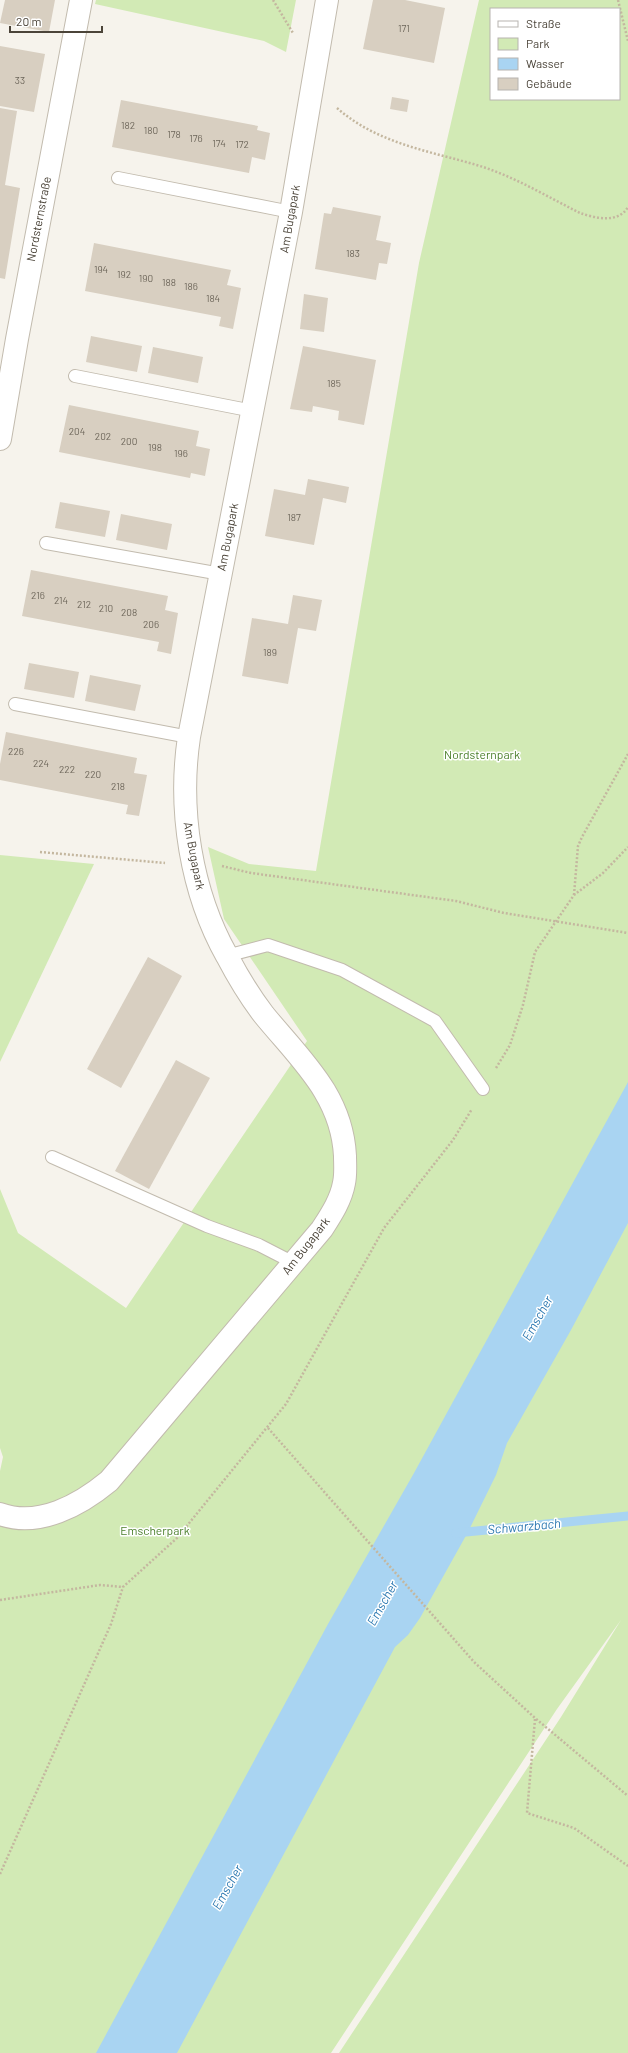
<svg xmlns="http://www.w3.org/2000/svg" width="628" height="2053" viewBox="0 0 628 2053" font-family="Barlow,sans-serif">
<rect width="100%" height="100%" fill="#f6f3ec"/>
<g fill="#d2eab5" fill-rule="evenodd">
<polygon points="96,0 296,0 286,52 264,41 95,4"/>
<path d="M 479,0 L 628,0 L 628,2053 L 339,2053 L 561,1717 L 621,1620 L 557,1709 L 331,2053 L 0,2053 L 0,1471 L 3,1457 L 0,1448 L 0,1189 L 18,1233 L 126,1308 L 307,1041 L 224,919 L 208,847 L 249,864 L 316,871 L 419,263 ZM 491,9 L 619,9 L 619,99 L 491,99 Z"/>
<polygon points="0,855 94,864 0,1062"/>
</g>
<polygon fill="#a9d4f2" points="628,1082 628,1223 571,1330 507,1443 496,1475 468,1532 420,1618 408,1635 395,1647 177,2053 96,2053 328,1624 414,1473"/>
<g fill="none" stroke-linecap="round" stroke-linejoin="round">
<polyline stroke="#a9d4f2" stroke-width="9" points="456,1533 628,1516"/>
</g>
<g fill="#d8cfc1">
<polygon points="5,0 55,0 49,32 0,23"/>
<polygon points="373,0 405,0 445,8 434,63 363,49"/>
<polygon points="0,46 45,54 34,112 0,106"/>
<polygon points="392,97 409,100 407,112 390,109"/>
<polygon points="121,100 258,126 257,130 270,133 265,160 252,157 249,173 112,147"/>
<polygon points="0,108 17,111 5,185 20,188 5,279 0,278"/>
<polygon points="333,207 381,216 376,240 391,243 387,264 379,263 376,280 315,269 324,213 331,214"/>
<polygon points="94,243 231,270 227,285 241,288 233,329 219,326 221,317 85,291"/>
<polygon points="304,294 328,298 324,332 300,329"/>
<polygon points="91,336 142,346 137,372 86,362"/>
<polygon points="303,346 376,360 364,425 338,420 339,411 313,406 312,412 290,409"/>
<polygon points="153,347 203,357 198,383 148,373"/>
<polygon points="69,405 199,431 196,446 210,449 205,476 191,473 190,478 59,452"/>
<polygon points="308,479 349,487 346,503 323,498 314,545 265,536 274,489 305,495"/>
<polygon points="60,502 110,511 105,537 55,528"/>
<polygon points="121,514 172,524 167,550 116,540"/>
<polygon points="31,570 168,596 165,610 178,613 171,654 157,651 159,642 22,616"/>
<polygon points="293,595 322,600 316,631 298,628 288,684 242,676 252,618 288,624"/>
<polygon points="29,663 79,672 74,698 24,689"/>
<polygon points="90,675 141,685 135,711 85,701"/>
<polygon points="6,732 137,758 134,773 147,775 139,816 126,814 128,805 0,780 0,764"/>
<polygon points="148,957 182,976 121,1088 87,1069"/>
<polygon points="176,1060 210,1078 149,1189 115,1171"/>
</g>
<g fill="none" stroke-linecap="round" stroke-linejoin="round">
<defs>
<g id="lane">
<polyline points="118,178 291,212"/>
<polyline points="75,376 253,411"/>
<polyline points="46,543 221,574"/>
<polyline points="15,704 189,737"/>
<polyline points="226,956 268,945 342,970 435,1021 483,1089"/>
<polyline points="52,1157 207,1226 259,1245 294,1263"/>
</g>
<g id="street">
<polyline points="0,439 17,339 81,0"/>
<path d="M 0,1514 C 39,1528 80,1505 109,1481 L 322,1229 C 331,1215 341,1200 344,1183 C 346,1174 345,1164 345,1156 C 342,1095 300,1059 264,1015 C 250,997 238,977 227,956 C 191,892 178,810 189,737 L 291,212 L 327,0"/>
</g>
</defs>
<use href="#lane" stroke="#c2bbae" stroke-width="14"/>
<use href="#street" stroke="#c2bbae" stroke-width="24"/>
<g stroke="#c4b79f" stroke-width="2.5" stroke-dasharray="2 2" stroke-linecap="butt">
<polyline points="273,0 293,33"/>
<polyline points="618,0 628,41"/>
<path d="M 337,108 C 378,144 430,151 480,166 C 515,177 548,197 580,213 C 595,218 618,224 628,207"/>
<polyline points="40,852 165,863"/>
<polyline points="222,866 251,873 456,901 504,913 628,933"/>
<polyline points="574,895 578,846 582,837 628,754"/>
<polyline points="496,1068 510,1045 523,1005 535,952 574,895 603,873 628,847"/>
<polyline points="268,1428 474,1662 535,1718 628,1796"/>
<polyline points="0,1600 100,1585 123,1587"/>
<polyline points="535,1719 527,1813 574,1828 628,1866"/>
<polyline points="0,1874 111,1624 123,1587 177,1538 286,1404 384,1228 453,1140 472,1109"/>
</g>
<use href="#lane" stroke="#fff" stroke-width="12"/>
<use href="#street" stroke="#fff" stroke-width="22"/>
</g>
<g text-anchor="middle" stroke-width="3" stroke-linejoin="round" paint-order="stroke">
<g font-size="10" fill="#6e675b">
<text x="404" y="32">171</text>
<text x="20" y="84">33</text>
<text x="128" y="129">182</text>
<text x="151" y="134">180</text>
<text x="174" y="138">178</text>
<text x="196" y="142">176</text>
<text x="219" y="147">174</text>
<text x="242" y="148">172</text>
<text x="353" y="257">183</text>
<text x="101" y="273">194</text>
<text x="124" y="278">192</text>
<text x="146" y="282">190</text>
<text x="169" y="286">188</text>
<text x="191" y="290">186</text>
<text x="213" y="302">184</text>
<text x="334" y="387">185</text>
<text x="77" y="435">204</text>
<text x="103" y="440">202</text>
<text x="129" y="445">200</text>
<text x="155" y="451">198</text>
<text x="181" y="457">196</text>
<text x="294" y="521">187</text>
<text x="38" y="599">216</text>
<text x="61" y="604">214</text>
<text x="84" y="608">212</text>
<text x="106" y="612">210</text>
<text x="129" y="616">208</text>
<text x="151" y="628">206</text>
<text x="270" y="656">189</text>
<text x="16" y="755">226</text>
<text x="41" y="767">224</text>
<text x="67" y="773">222</text>
<text x="93" y="778">220</text>
<text x="118" y="790">218</text>
</g>
<g font-size="12" fill="#4b4439" stroke="#fff">
<text transform="translate(39 219) rotate(-79)" y="4">Nordsternstraße</text>
<text transform="translate(290 219) rotate(-80)" y="4">Am Bugapark</text>
<text transform="translate(228 537) rotate(-79)" y="4">Am Bugapark</text>
<text transform="translate(194 856) rotate(79)" y="4">Am Bugapark</text>
<text transform="translate(306 1246) rotate(-52)" y="4">Am Bugapark</text>
</g>
<g font-size="12" fill="#4a7f2a" stroke="#fff">
<text x="482" y="759">Nordsternpark</text>
<text x="155" y="1535">Emscherpark</text>
</g>
<g font-size="13" font-style="italic" fill="#2e7ab2" stroke="#fff">
<text transform="translate(537 1318) rotate(-61)" y="5">Emscher</text>
<text transform="translate(524 1526) rotate(-5)" y="5">Schwarzbach</text>
<text transform="translate(382 1603) rotate(-61)" y="5">Emscher</text>
<text transform="translate(227 1887) rotate(-61)" y="5">Emscher</text>
</g>
</g>
<rect x="490" y="8" width="130" height="92" fill="#ffffff" stroke="#b7b4b0"/>
<rect x="498" y="21" width="20" height="6" fill="#ffffff" stroke="#b7b4b0"/>
<text x="526" y="28" font-size="12" fill="#4b4439">Straße</text>
<rect x="498" y="38" width="20" height="12" fill="#d2eab5" stroke="#b7b4b0"/>
<text x="526" y="48" font-size="12" fill="#4b4439">Park</text>
<rect x="498" y="58" width="20" height="12" fill="#a9d4f2" stroke="#b7b4b0"/>
<text x="526" y="68" font-size="12" fill="#4b4439">Wasser</text>
<rect x="498" y="78" width="20" height="12" fill="#d8cfc1" stroke="#b7b4b0"/>
<text x="526" y="88" font-size="12" fill="#4b4439">Gebäude</text>
<path d="M10 26v6h92v-6" fill="none" stroke="#4b4439" stroke-width="2"/>
<text x="16" y="26" font-size="12" fill="#4b4439" stroke="#ffffff" stroke-width="3" paint-order="stroke">20 m</text>
</svg>
